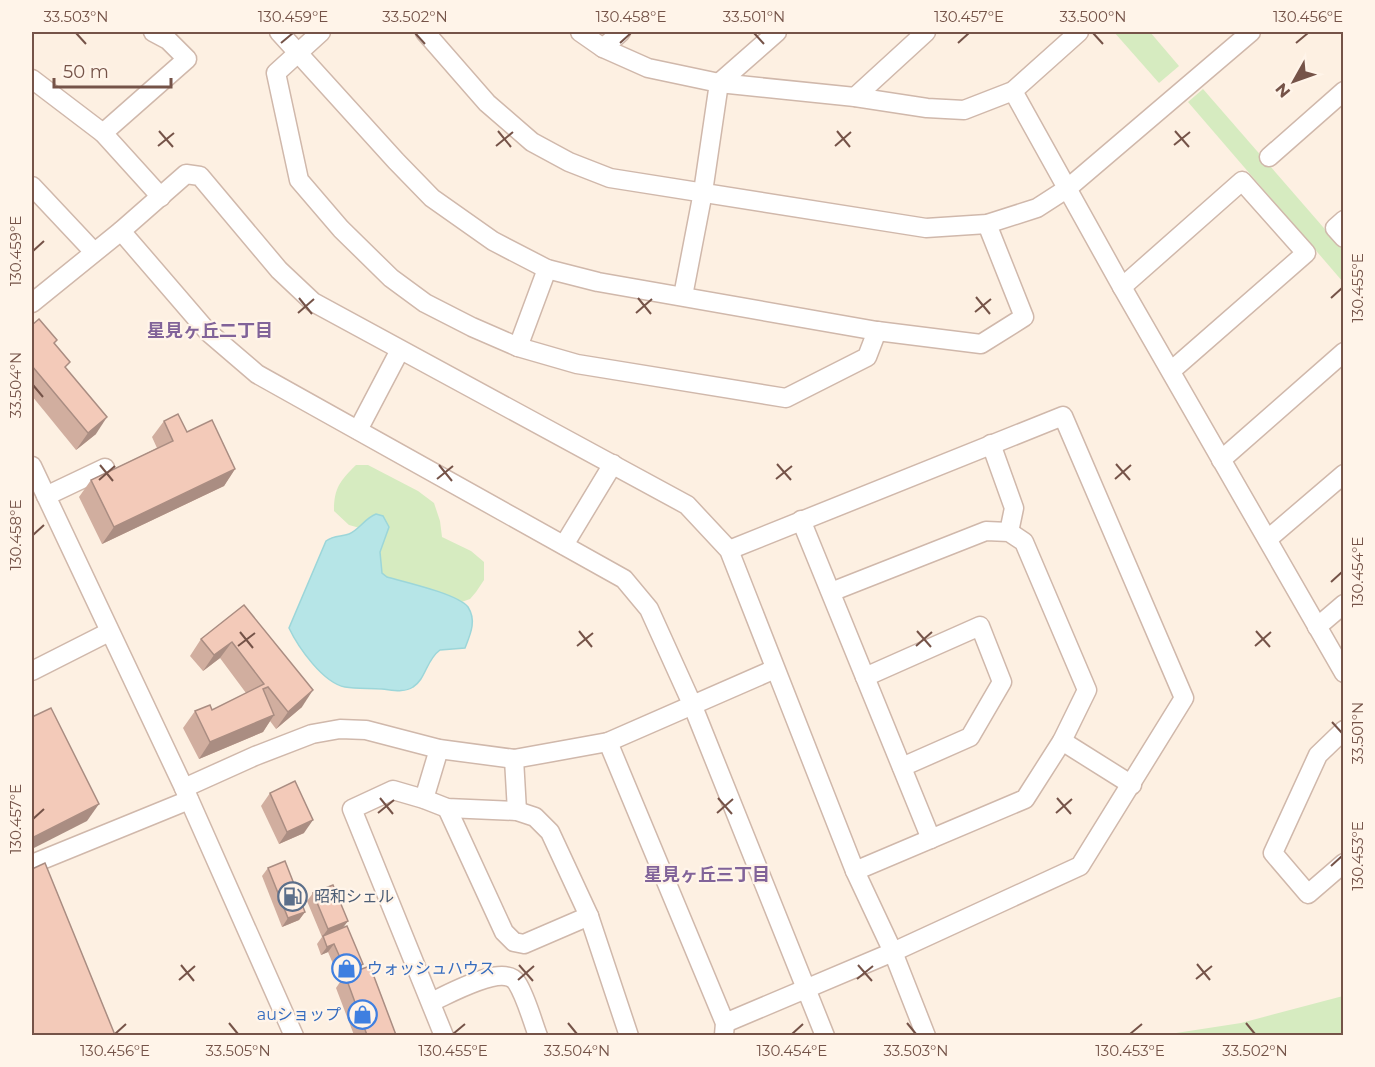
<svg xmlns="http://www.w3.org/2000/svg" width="1375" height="1067" viewBox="0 0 1375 1067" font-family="Montserrat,'Noto Sans JP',sans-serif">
<rect width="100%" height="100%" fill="#fdf0e2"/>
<g fill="#d6ebc0">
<polygon points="1114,32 1150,32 1179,66 1159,83"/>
<polygon points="1203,89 1343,250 1343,282 1188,102"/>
<path d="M 356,465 L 368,465 L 418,491 L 434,503 L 440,521 L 442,537 L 471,551 L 484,562 L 484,580 L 476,592 L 470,599 L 456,604 L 400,589 L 375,569 L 374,532 L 349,525 L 334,511 C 334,488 340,481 356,465 Z"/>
<polygon points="1343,996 1343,1035 1163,1035 1241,1023"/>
</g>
<path fill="#b6e5e7" stroke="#9cd6d9" stroke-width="1.5" d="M 376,514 L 383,516 L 389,527 L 380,552 L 382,573 L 387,577 C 405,582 458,594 468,607 C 477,621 470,635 465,648 L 440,650 C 426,660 426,679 413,687 C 404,693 393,690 382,689 C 370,688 357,689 345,687 C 323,683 298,647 289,628 L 326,541 C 334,535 341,537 349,534 C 359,530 365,518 376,514 Z"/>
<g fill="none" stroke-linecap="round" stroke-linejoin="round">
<defs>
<g id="minor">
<polyline points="279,32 396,161 432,198 493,241 547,269 598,282 877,331 981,344 1024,317 987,224"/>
<polyline points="321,32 276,73 299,180 341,229 391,278 425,303 472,327 518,347 577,364 786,398 867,357 877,331"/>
<polyline points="425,32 487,103 532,142 569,162 610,178 926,228 987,224 1037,208 1068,188 1251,32"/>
<polyline points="580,32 603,48 648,68 719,83 855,97 927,108 964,110 1013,91 1079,32"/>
<polyline points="603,48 621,32"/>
<polyline points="32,79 103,133 161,197"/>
<polyline points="1013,91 1122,287 1344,673"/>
<polyline points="855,97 926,32"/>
<polyline points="103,133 187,59 168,40 153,32"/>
<polyline points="1269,157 1344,91"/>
<polyline points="32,186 94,252"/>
<polyline points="1344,220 1335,228 1344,238"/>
<polyline points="121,231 208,332 257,374 624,579 649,609 692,704 825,1036"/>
<polyline points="1122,287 1242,181 1306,253 1171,371"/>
<polyline points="683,296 703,192 719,83 777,32"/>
<polyline points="32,303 121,231 186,174 200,176 279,270 313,302 687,505 729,550 855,871 893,952 926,1036"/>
<polyline points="518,347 547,269"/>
<polyline points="358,430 400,350"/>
<polyline points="991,444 1014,508 1009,532"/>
<polyline points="1221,460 1344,352"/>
<polyline points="32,466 184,788 294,1036"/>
<polyline points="46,496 105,468"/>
<polyline points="801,520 931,839"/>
<polyline points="1268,539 1344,474"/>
<polyline points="564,545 613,464"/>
<polyline points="831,592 986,531 1009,532 1024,542 1087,690 1062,741 1025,799 855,871"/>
<polyline points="1317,627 1344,604"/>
<polyline points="32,671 109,632"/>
<polyline points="865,677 980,626 1002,682 970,737 902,767"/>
<polyline points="1344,730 1318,755 1273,853 1308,894 1344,863"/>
<polyline points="1062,741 1132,785"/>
<polyline points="608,742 725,1023 724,1035"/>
<polyline points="514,759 517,811"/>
<polyline points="184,788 255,756 312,734 340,729 366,730 439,749 514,759 608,742 775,669"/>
<polyline points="424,799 439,749"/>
<polyline points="447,808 504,932 514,942 524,944 589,916"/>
<polyline points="32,864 189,800"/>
<path d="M 431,1002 C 448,995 504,962 517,983 C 526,997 532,1020 538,1036"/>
<polyline points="725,1023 893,952 1080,866 1184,698 1063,416 729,550"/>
<polyline points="444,1036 352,809 393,790 424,799 447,808 517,811 535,817 550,832 589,916 629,1036"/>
</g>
</defs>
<use href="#minor" stroke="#d0b8ab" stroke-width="21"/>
<use href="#minor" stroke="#fff" stroke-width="18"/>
</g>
<g fill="#d1ae9f">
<polygon points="32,325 54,343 96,434 76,450 32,396"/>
<polygon points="164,421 187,432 235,469 224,486 102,544 79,497 91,480 157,448 152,437"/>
<polygon points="244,605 302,707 276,729 270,721 263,732 199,759 183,728 195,711 212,710 246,693 220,658 203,671 190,656 201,639"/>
<polygon points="270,793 304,833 279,844 261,806"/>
<polygon points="268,868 305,912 299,920 282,927 262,876"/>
<polygon points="313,893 343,928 360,969 396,1035 354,1035 336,988 342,979 340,980 328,952 321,955 317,944 322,937 307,901"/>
</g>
<g fill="#aa8d82">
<polygon points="107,417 96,434 76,450 88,433"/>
<polygon points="235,469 224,486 102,544 114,527"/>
<polygon points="232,642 220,658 203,671 214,655"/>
<polygon points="313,690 302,707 276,729 288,712"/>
<polygon points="274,715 263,732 199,759 210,742"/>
<polygon points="99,804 87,821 32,849 32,838"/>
<polygon points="313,820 304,833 279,844 287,832"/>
<polygon points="305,912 299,920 282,927 288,918"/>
<polygon points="348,921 342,929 322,937 328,929"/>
<polygon points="334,944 328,952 321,955 327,947"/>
<polygon points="363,964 357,973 345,975 342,979 340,980 346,971"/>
</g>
<g fill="#f3cab9" stroke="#aa8d82" stroke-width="1.5">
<polygon points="39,319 57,340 54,343 70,362 65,367 107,417 88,433 32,366 32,325"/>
<polygon points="178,414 187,432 212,420 235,469 114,527 91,480 173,441 164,421"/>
<polygon points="244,605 313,690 288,712 268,687 263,689 274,715 210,742 195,711 210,705 212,710 264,684 232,642 214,655 201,639"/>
<polygon points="51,708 99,804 32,838 32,717"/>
<polygon points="295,781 313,820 287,832 270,793"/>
<polygon points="285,861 305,912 288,918 268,868"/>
<polygon points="45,863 115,1035 32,1035 32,869"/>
<polygon points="333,885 348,921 328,929 313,893"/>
<polygon points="347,926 363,964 346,971 334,944 327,947 323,936"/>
<polygon points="370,966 396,1035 367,1035 345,975"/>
</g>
<path fill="none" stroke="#755348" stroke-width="2" d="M 76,33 L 86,44M 415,33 L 425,44M 754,33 L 764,44M 1093,33 L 1103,44M 281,43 L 293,33M 620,43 L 631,33M 958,43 L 969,33M 1296,43 L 1308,33M 159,131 L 173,147M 498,131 L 511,147M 837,131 L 850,147M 1175,131 L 1189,147M 1174,145 L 1190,132M 158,146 L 174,133M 496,146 L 513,132M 835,146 L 851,132M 33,251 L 44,241M 976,297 L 990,314M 299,298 L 312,314M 638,298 L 651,314M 1331,298 L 1342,288M 975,312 L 991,299M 298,313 L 314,299M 636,313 L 652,299M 33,385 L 43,397M 777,464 L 791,480M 1116,464 L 1130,480M 100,465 L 113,481M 439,465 L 452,481M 437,479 L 453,466M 776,479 L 792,466M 1115,479 L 1131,465M 99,480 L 115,466M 33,535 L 44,525M 1331,582 L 1342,572M 579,631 L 592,647M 917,631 L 931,647M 1256,631 L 1270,647M 240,632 L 253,648M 238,646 L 255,633M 577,646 L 593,633M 916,646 L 932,632M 1255,646 L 1271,632M 1332,722 L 1342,733M 380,798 L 393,814M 718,798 L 732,814M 1057,798 L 1071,814M 378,813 L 394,800M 717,813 L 733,799M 1056,813 L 1072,799M 33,819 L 44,809M 1331,866 L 1342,856M 1197,964 L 1210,980M 181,965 L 194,981M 519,965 L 533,981M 858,965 L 872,981M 857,979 L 873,966M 1196,979 L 1212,966M 179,980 L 195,966M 518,980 L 534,966M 229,1023 L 238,1034M 568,1023 L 577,1034M 907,1023 L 916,1034M 1246,1023 L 1255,1034M 115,1034 L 126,1024M 453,1034 L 465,1024M 792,1034 L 803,1024M 1130,1034 L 1142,1024"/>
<defs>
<symbol id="fuel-ring" viewBox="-11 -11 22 22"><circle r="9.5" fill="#fff4e9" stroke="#5c6f8a" stroke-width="1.5"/><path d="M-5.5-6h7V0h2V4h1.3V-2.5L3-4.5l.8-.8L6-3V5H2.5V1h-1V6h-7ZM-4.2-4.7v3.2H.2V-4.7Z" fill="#5c6f8a"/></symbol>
<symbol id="shop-ring" viewBox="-11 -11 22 22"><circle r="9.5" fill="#fff4e9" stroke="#3f7fe0" stroke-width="1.5"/><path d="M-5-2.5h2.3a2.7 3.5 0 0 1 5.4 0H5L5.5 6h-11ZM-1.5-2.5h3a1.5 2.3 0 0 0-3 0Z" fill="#3f7fe0"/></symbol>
</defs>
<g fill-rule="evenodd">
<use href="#fuel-ring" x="276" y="880" width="33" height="33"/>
<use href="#shop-ring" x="330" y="952" width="33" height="33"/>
<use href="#shop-ring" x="346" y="998" width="33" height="33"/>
</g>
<g text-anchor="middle" stroke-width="4.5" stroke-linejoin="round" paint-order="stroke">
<g font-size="16" fill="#4e5e75" stroke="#fff4e9" text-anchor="start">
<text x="314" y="902">昭和シェル</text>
</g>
<g font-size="16" fill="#366cbe" stroke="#fff4e9" text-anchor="start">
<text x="367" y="974">ウォッシュハウス</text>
<text x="341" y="1020" text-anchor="end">auショップ</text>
</g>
<g font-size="18" font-weight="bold" fill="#816399" stroke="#fff4e9">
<text x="210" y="337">星見ヶ丘二丁目</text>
<text x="707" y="881">星見ヶ丘三丁目</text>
</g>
</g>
<rect width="1375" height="1067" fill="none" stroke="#fff4e9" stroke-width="66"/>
<g transform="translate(1294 81) rotate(230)" stroke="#fff4e9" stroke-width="4.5" paint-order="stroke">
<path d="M0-4.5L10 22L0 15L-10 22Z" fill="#755348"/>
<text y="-9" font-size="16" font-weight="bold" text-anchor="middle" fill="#755348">N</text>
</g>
<path d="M54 78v9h117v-9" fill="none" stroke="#755348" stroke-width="3"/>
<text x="63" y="78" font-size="18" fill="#755348" stroke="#fff4e9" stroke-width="4.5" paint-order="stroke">50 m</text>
<rect x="33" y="33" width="1309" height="1001" fill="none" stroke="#755348" stroke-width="2"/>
<g font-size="15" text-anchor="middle" fill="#755348">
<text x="76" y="22">33.503°N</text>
<text x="293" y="22">130.459°E</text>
<text x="415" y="22">33.502°N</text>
<text x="631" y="22">130.458°E</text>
<text x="754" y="22">33.501°N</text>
<text x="969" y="22">130.457°E</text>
<text x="1093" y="22">33.500°N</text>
<text x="1308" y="22">130.456°E</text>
<text transform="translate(16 251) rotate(-90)" y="5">130.459°E</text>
<text transform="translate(1358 288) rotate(-90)" y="5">130.455°E</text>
<text transform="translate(16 385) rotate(-90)" y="5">33.504°N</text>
<text transform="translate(16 535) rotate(-90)" y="5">130.458°E</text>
<text transform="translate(1358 572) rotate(-90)" y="5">130.454°E</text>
<text transform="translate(1358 733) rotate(-90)" y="5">33.501°N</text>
<text transform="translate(16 819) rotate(-90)" y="5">130.457°E</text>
<text transform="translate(1358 856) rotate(-90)" y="5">130.453°E</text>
<text x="115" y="1056">130.456°E</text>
<text x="238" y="1056">33.505°N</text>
<text x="453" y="1056">130.455°E</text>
<text x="577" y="1056">33.504°N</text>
<text x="792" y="1056">130.454°E</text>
<text x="916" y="1056">33.503°N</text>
<text x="1130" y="1056">130.453°E</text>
<text x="1255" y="1056">33.502°N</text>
</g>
</svg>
